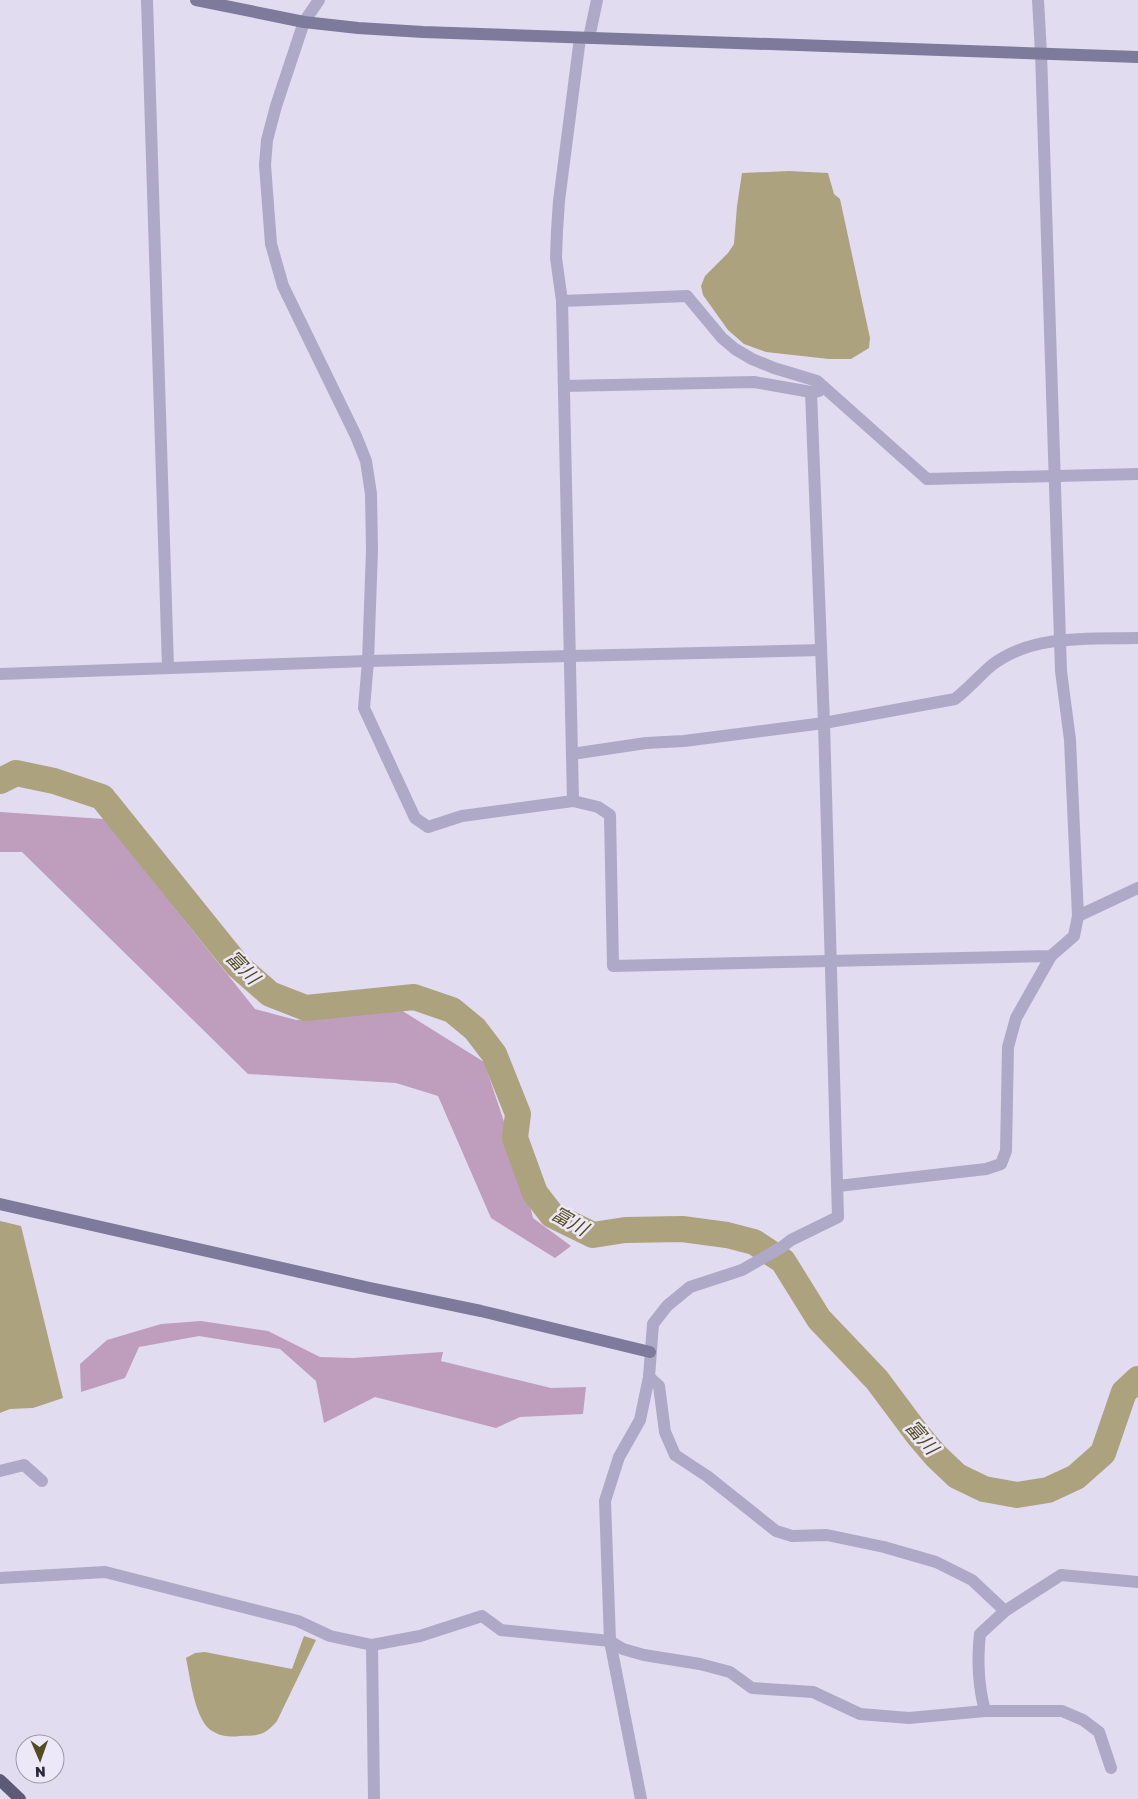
<svg xmlns="http://www.w3.org/2000/svg" width="1138" height="1799" viewBox="0 0 1138 1799" font-family="'Golos Text','Noto Sans JP',sans-serif">
<rect width="100%" height="100%" fill="#e2dcf1"/>
<g fill="#bf9dbc">
<polygon points="0,812 104,819 255,1009 296,1020 401,1010 484,1062 524,1181 533,1218 571,1246 555,1258 491,1218 438,1096 396,1083 248,1074 22,852 0,852"/>
<polygon points="201,1321 268,1331 320,1357 353,1358 443,1352 441,1361 551,1388 586,1387 583,1414 520,1417 496,1428 375,1397 324,1423 316,1381 280,1349 199,1336 139,1347 125,1378 81,1392 80,1364 107,1340 161,1324"/>
</g>
<g fill="#aca27d">
<polygon points="789,171 828,173 834,194 840,199 870,338 869,348 851,359 829,359 766,352 744,344 728,330 703,295 701,286 705,276 728,253 734,244 737,206 742,173"/>
<polygon points="0,1221 21,1226 63,1398 33,1408 10,1409 0,1413"/>
<path d="M 304,1636 L 316,1640 L 277,1721 C 265,1735 259,1736 240,1736 C 231,1737 222,1737 214,1732 C 195,1724 190,1676 186,1658 L 195,1653 L 205,1652 L 292,1669 Z"/>
</g>
<g fill="none" stroke-linecap="round" stroke-linejoin="round">
<polyline stroke="#aca27d" stroke-width="26" points="0,781 16,773 54,781 102,797 238,966 270,994 306,1008 414,997 452,1010 475,1029 494,1054 518,1114 515,1138 535,1193 552,1215 593,1235 625,1230 682,1229 727,1235 754,1242 783,1261 819,1319 877,1380 918,1435 936,1456 957,1476 984,1489 1017,1495 1048,1490 1076,1477 1103,1453 1124,1392 1138,1379"/>
<g stroke="#afa9c8" stroke-width="12">
<polyline points="147,0 168,668"/>
<polyline points="319,0 304,22 276,106 267,140 265,165 271,244 283,286 356,436 366,461 371,494 372,550 368,661 364,708 415,818 428,827 462,816 573,801"/>
<polyline points="1038,0 1041,53 1061,671 1070,740 1078,916"/>
<polyline points="580,38 559,201 557,231 556,258 562,301 573,801 598,807 610,815 613,966 1051,956 1074,936 1078,916 1138,888"/>
<polyline points="589,38 597,0"/>
<polyline points="562,301 687,296 722,338 735,349 752,359 774,368 817,381 927,479 1138,474"/>
<polyline points="564,386 754,382 811,392 819,391"/>
<polyline points="0,674 368,661 821,650"/>
<path d="M 572,754 L 646,743 L 684,741 L 824,723 L 955,699 C 968,689 979,676 992,665 C 1032,634 1090,639 1138,638"/>
<polyline points="838,1186 986,1169 1001,1164 1006,1151 1008,1047 1016,1018 1051,956"/>
<polyline points="649,1377 659,1386 665,1432 675,1455 707,1476 776,1531 792,1536 827,1535 884,1547 936,1562 972,1580 1005,1611 1061,1575 1138,1582"/>
<polyline points="0,1471 24,1465 42,1481"/>
<polyline points="0,1578 105,1572 298,1621 330,1636 372,1645 420,1636 482,1616 501,1630 610,1641 623,1649 644,1655 700,1664 730,1672 752,1688 813,1692 860,1714 909,1718 985,1711 1062,1711 1083,1720 1099,1732 1111,1768"/>
<polyline points="372,1645 374,1799"/>
<path d="M 985,1711 C 978,1685 977,1661 980,1634 L 1005,1611"/>
<polyline points="641,1799 610,1641 605,1501 619,1457 640,1420 649,1377 653,1324 667,1306 690,1287 742,1270 782,1247 791,1240 838,1217 824,723 811,392"/>
</g>
<g stroke="#7e7a9b" stroke-width="12">
<polyline points="196,0 304,22 358,28 423,32 1138,57"/>
<polyline points="0,1204 370,1288 481,1311 650,1352"/>
</g>
<polyline stroke="#5d5a77" stroke-width="12" points="0,1780 20,1799"/>
</g>
<g text-anchor="middle" stroke-width="5" stroke-linejoin="round" paint-order="stroke">
<g font-size="19" font-style="italic" fill="#554b20" stroke="#ede8f8">
<text transform="translate(243 967) rotate(46)" y="7">富川</text>
<text transform="translate(570 1221) rotate(30)" y="7">富川</text>
<text transform="translate(922 1437) rotate(49)" y="7">富川</text>
</g>
</g>
<g transform="translate(40 1759) rotate(178)"><circle r="24" fill="#ede8f8" stroke="#9f9baa"/>
<path d="M0-4L9 19L0 12L-9 19Z" fill="#554b20"/>
<text y="-8" font-size="14" font-weight="bold" text-anchor="middle" fill="#292835">N</text>
</g>
</svg>
